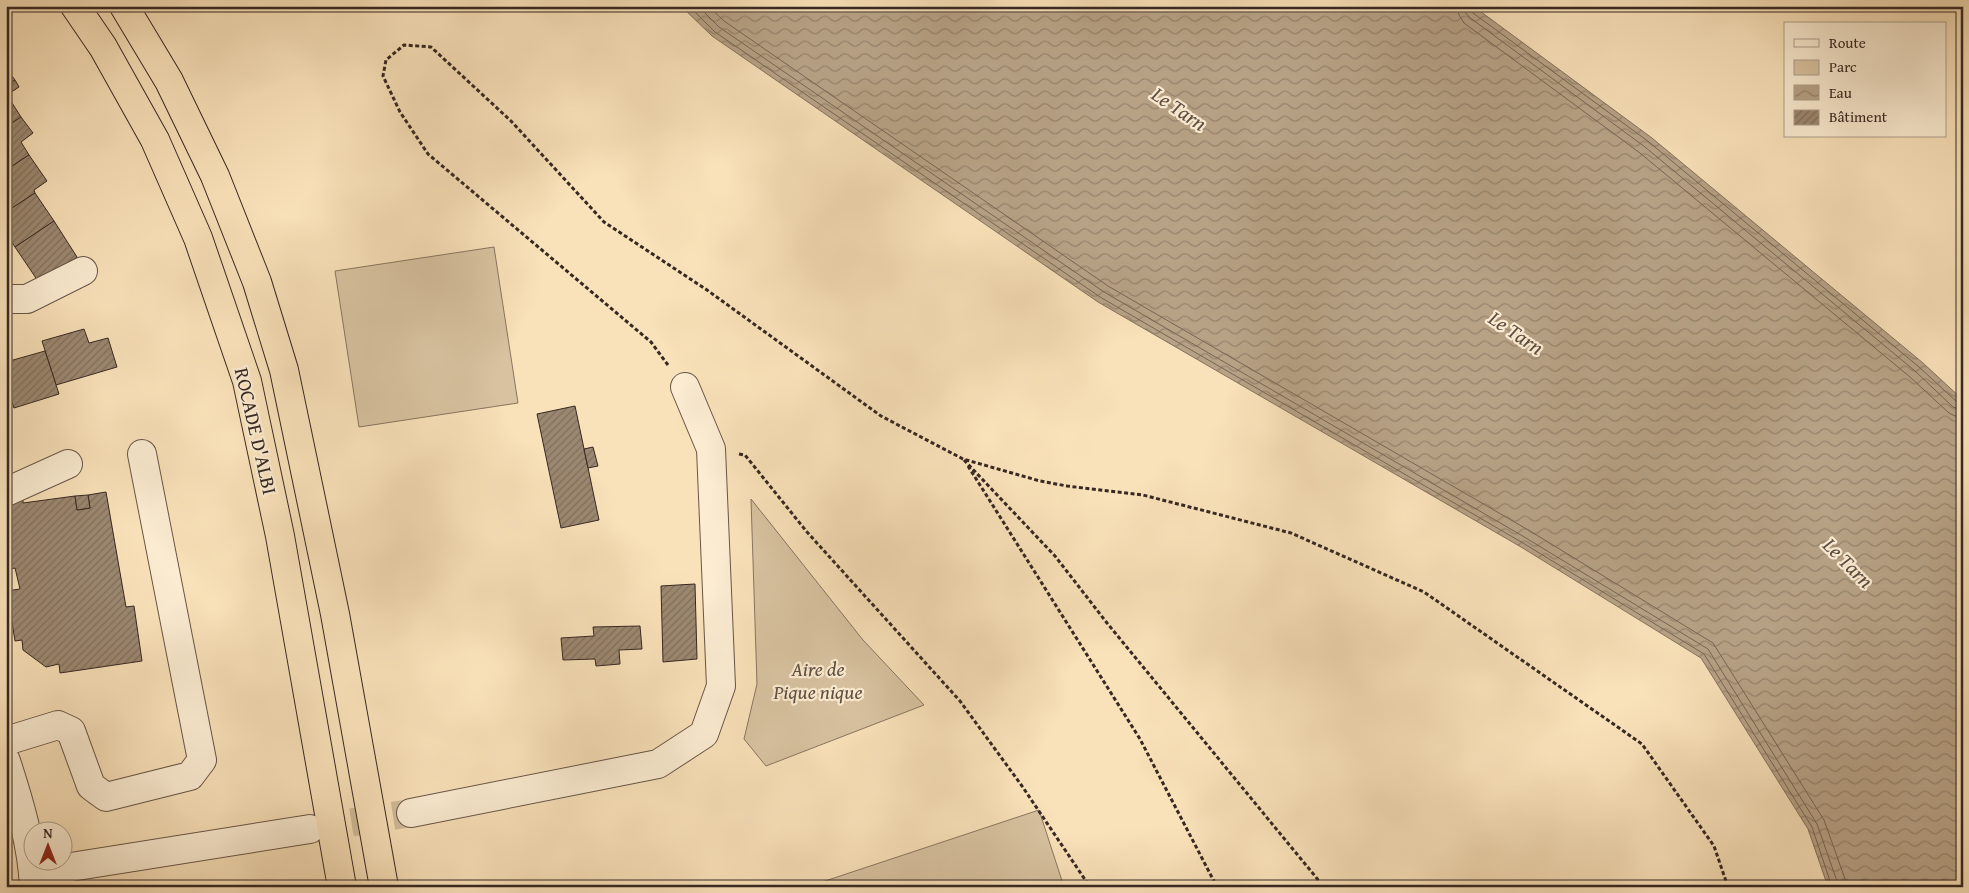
<svg xmlns="http://www.w3.org/2000/svg" width="1969" height="893" viewBox="0 0 1969 893" font-family="'Gentium Book Plus',serif">
<defs>
<pattern id="water-waves" width="16" height="10" patternUnits="userSpaceOnUse" patternTransform="scale(1.25)"><rect width="16" height="10" fill="#b7a286"/><path d="M0 5q4-4 8 0t8 0" fill="none" stroke="#96846d"/></pattern>
<pattern id="building-hatch" width="6" height="6" patternUnits="userSpaceOnUse" patternTransform="scale(1.25)"><rect width="6" height="6" fill="#9c8871"/><path d="M-1 1l2-2M0 6l6-6M5 7l2-2" fill="none" stroke="#806f5c"/></pattern>
</defs>
<rect width="100%" height="100%" fill="#f9e1b9"/>
<filter id="stains"><feTurbulence type="fractalNoise" baseFrequency=".004" numOctaves="4"/><feColorMatrix values="0 0 0 0 .2 0 0 0 0 .09 0 0 0 0 .02 0 0 0 .5 -.17"/></filter>
<radialGradient id="worn" r=".72"><stop offset=".6" stop-color="#630" stop-opacity="0"/><stop offset="1" stop-color="#630" stop-opacity=".3"/></radialGradient>
<g fill="#d8c2a0" stroke="#887562">
<polygon points="494,247 518,403 359,427 335,271"/>
<polygon points="751,499 863,640 924,705 766,766 744,739 757,684"/>
<polygon points="1039,810 1064,887 807,887"/>
</g>
<polygon fill="url(#water-waves)" stroke="#84715e" points="681,6 1473,6 1652,138 1923,363 1963,400 1963,887 1828,887 1808,829 1701,658 1521,547 1098,302 712,36"/>
<g fill="none" stroke-linecap="round" stroke-linejoin="round">
<g stroke="#776554" stroke-width="1">
<polyline points="689,6 715,32 1100,297 1523,543 1704,654 1812,827 1832,887"/>
<polyline points="698,6 719,27 1104,292 1526,538 1708,649 1817,824 1839,887"/>
<polyline points="708,6 724,21 1108,286 1530,531 1713,643 1824,820 1845,879 1846,887"/>
<polyline points="1457,6 1459,15 1464,23 1640,153 1910,377 1949,413 1955,416 1963,417"/>
<polyline points="1464,6 1465,12 1469,17 1645,147 1915,371 1953,407 1963,410"/>
<polyline points="1471,6 1473,13 1649,142 1919,367 1957,402 1963,403"/>
</g>
</g>
<g fill="url(#building-hatch)" stroke="#372823">
<polygon points="6,68 15,80 6,86"/>
<polygon points="15,80 19,87 7,95 21,117 6,127 6,86"/>
<polygon points="21,117 33,133 21,142 29,155 6,170 6,127"/>
<polygon points="29,155 47,181 34,190 35,193 6,212 6,170"/>
<polygon points="35,193 54,221 15,247 6,233 6,212"/>
<polygon points="54,221 77,257 40,284 15,247"/>
<polygon points="84,329 89,343 108,338 117,367 56,385 42,341"/>
<polygon points="45,351 59,394 14,408 6,385 6,362"/>
<polygon points="575,406 599,520 561,528 537,414"/>
<polygon points="593,447 598,466 588,468 584,449"/>
<polygon points="106,492 126,607 134,606 142,661 60,673 59,664 46,667 23,650 22,640 15,641 10,610 6,603 6,591 20,589 15,568 6,570 6,528 11,527 7,501 23,497 23,503 75,496 77,510 90,508 88,495"/>
<polygon points="88,495 90,508 77,510 75,496"/>
<polygon points="695,584 697,659 663,662 661,586"/>
<polygon points="640,626 642,649 619,650 620,664 596,666 595,659 563,660 561,638 594,636 593,627"/>
</g>
<g fill="none" stroke-linecap="round" stroke-linejoin="round">
<polyline stroke="#d2bc9b" stroke-width="28" stroke-dasharray="28 14" stroke-linecap="butt" points="310,829 411,813"/>
<defs>
<g id="minor">
<polyline points="6,299 27,299 83,271"/>
<polyline points="6,492 68,464"/>
<polyline points="6,741 58,725 71,731 91,786 106,797 190,776 202,760 142,454"/>
<path d="M 6,761 C 19,801 32,844 34,887"/>
<polyline points="411,813 658,764 704,734 721,686 711,449 685,387"/>
<polyline points="33,873 310,829"/>
</g>
<g id="highway">
<polyline points="75,6 103,47 155,140 198,238 247,381 280,536 342,887"/>
<polyline points="124,6 169,81 215,176 257,282 284,370 335,614 384,887"/>
</g>
</defs>
<use href="#minor" stroke="#685648" stroke-width="30"/>
<use href="#highway" stroke="#372823" stroke-width="30"/>
<g stroke="#372823" stroke-width="3" stroke-dasharray="4 2.5" stroke-linecap="butt">
<polyline points="668,365 651,342 428,154 400,112 383,76 386,60 404,45 431,47 511,121 604,222 707,290 881,416 963,459 1040,481 1067,486 1143,495 1291,533 1424,592 1642,744 1714,846 1728,887"/>
<polyline points="739,454 745,455 807,532 960,701 1022,786 1090,887"/>
<polyline points="964,460 1055,556 1107,623 1324,887"/>
<polyline points="968,466 1140,739 1217,887"/>
</g>
<use href="#minor" stroke="#fbecd2" stroke-width="28"/>
<use href="#highway" stroke="#f9e1b9" stroke-width="28"/>
</g>
<g text-anchor="middle" stroke-width="4.5" stroke-linejoin="round" paint-order="stroke">
<g font-size="20" fill="#372823" stroke="#fbecd2">
<text transform="translate(256 431) rotate(77)" y="7">ROCADE D'ALBI</text>
</g>
<g font-size="20" font-style="italic" fill="#5f4e42" stroke="#fbecd2">
<text x="818" y="676">Aire de<tspan x="818" dy="23">Pique nique</tspan></text>
</g>
<g font-size="21" font-style="italic" fill="#5d4d41" stroke="#fbecd2">
<text transform="translate(1179 109) rotate(34)" y="7">Le Tarn</text>
<text transform="translate(1516 333) rotate(34)" y="7">Le Tarn</text>
<text transform="translate(1848 563) rotate(45)" y="7">Le Tarn</text>
</g>
</g>
<rect width="1969" height="893" fill="none" stroke="#f9e1b9" stroke-width="25"/>
<rect x="8" y="8" width="1954" height="878" fill="none" stroke="#372823" stroke-width="2.5"/>
<rect x="12" y="12" width="1944" height="868" fill="none" stroke="#372823"/>
<rect x="1784" y="22" width="162" height="115" fill="#fbecd2" stroke="#ad9e8c"/>
<rect x="1794" y="39" width="25" height="8" fill="#fbecd2" stroke="#ad9e8c"/>
<text x="1829" y="48" font-size="15" fill="#372823">Route</text>
<rect x="1794" y="60" width="25" height="15" fill="#d8c2a0" stroke="#ad9e8c"/>
<text x="1829" y="72" font-size="15" fill="#372823">Parc</text>
<rect x="1794" y="85" width="25" height="15" fill="url(#water-waves)" stroke="#ad9e8c"/>
<text x="1829" y="98" font-size="15" fill="#372823">Eau</text>
<rect x="1794" y="110" width="25" height="15" fill="url(#building-hatch)" stroke="#ad9e8c"/>
<text x="1829" y="122" font-size="15" fill="#372823">Bâtiment</text>
<g transform="translate(48 846)"><circle r="24" fill="#fbecd2" stroke="#ad9e8c"/>
<path d="M0-4L9 19L0 12L-9 19Z" fill="#8f2418"/>
<text y="-8" font-size="14" font-weight="bold" text-anchor="middle" fill="#372823">N</text>
</g>
<rect width="100%" height="100%" filter="url(#stains)"/>
<rect width="100%" height="100%" fill="url(#worn)"/>
</svg>
